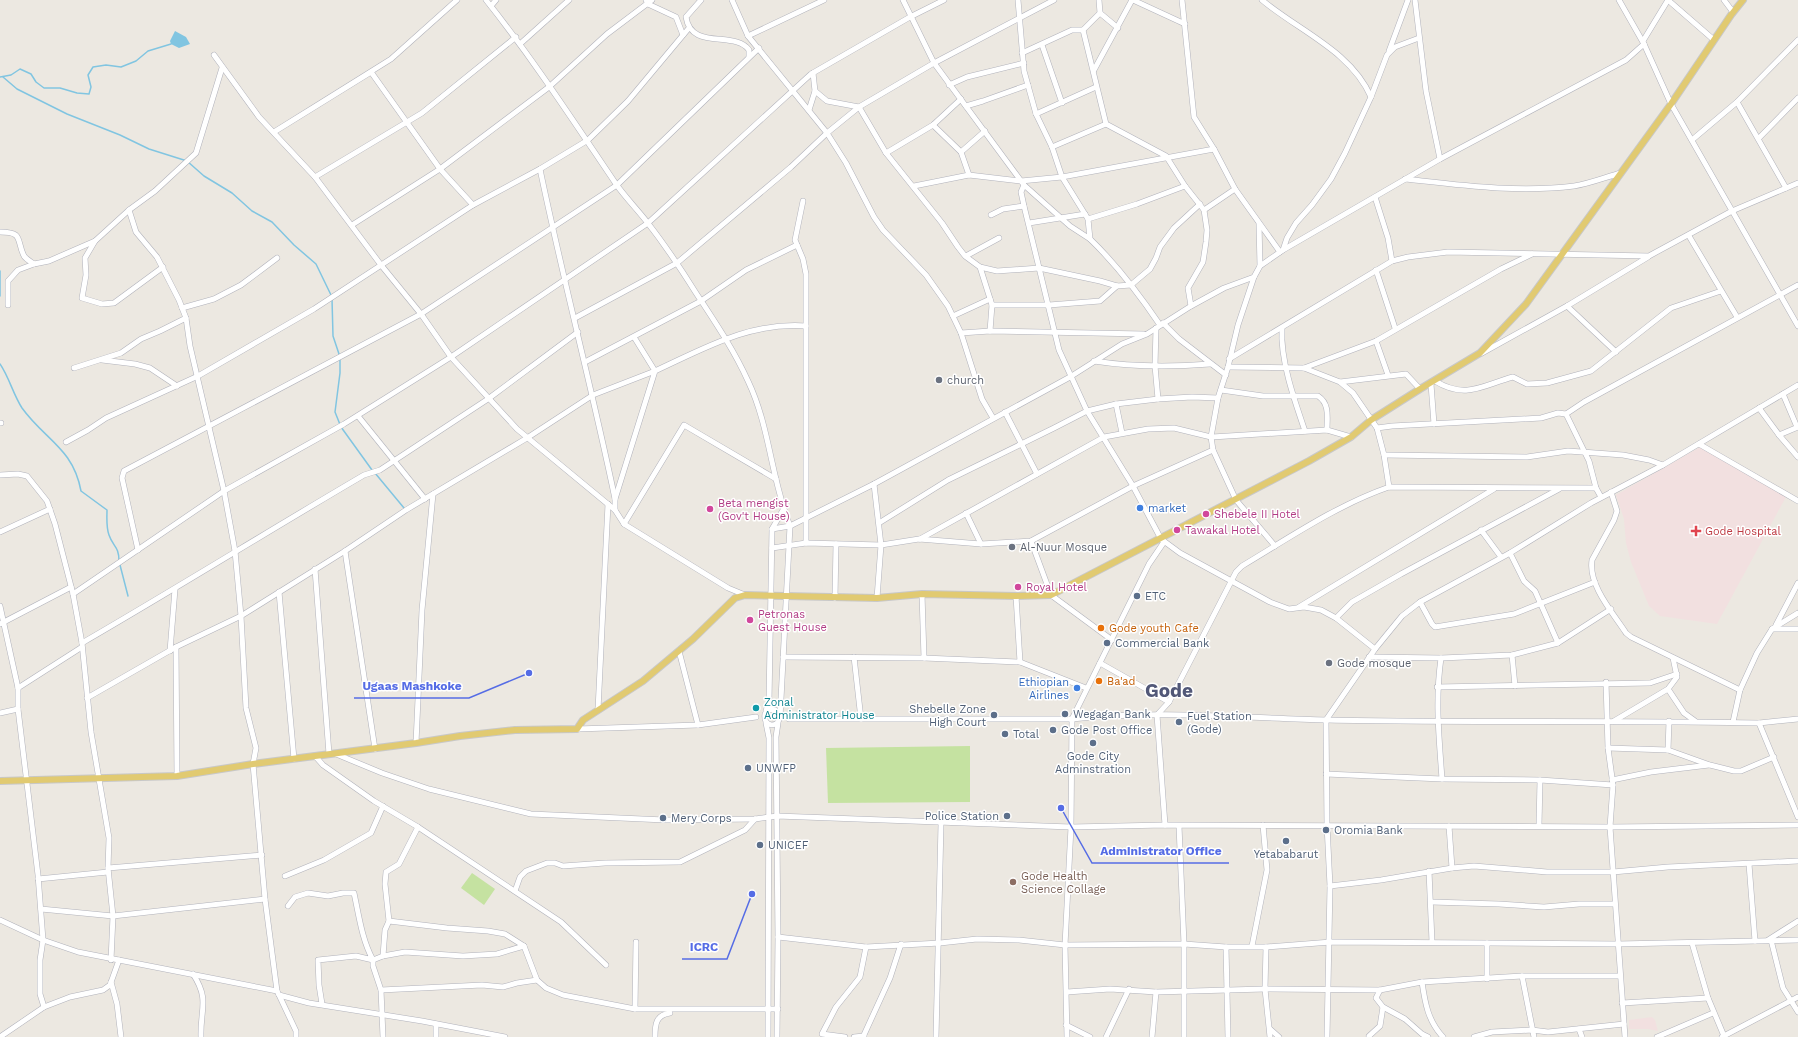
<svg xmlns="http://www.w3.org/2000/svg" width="1798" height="1037" viewBox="0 0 1798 1037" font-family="'Work Sans',sans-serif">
<rect width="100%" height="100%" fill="#ece8e1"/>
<g fill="#f2e0e0">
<polygon points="1700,447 1787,495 1717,624 1660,616 1649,606 1631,562 1626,543 1624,519 1616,495"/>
<polygon points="1652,1017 1655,1020 1658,1031 1648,1029 1629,1029 1629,1020"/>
</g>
<g fill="#c5e2a1">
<polygon points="970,746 970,802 828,803 826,748"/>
<polygon points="472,873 495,889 484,905 461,888"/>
</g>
<polygon fill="#81c5e1" points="175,31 186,37 190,44 179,48 171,44 170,41"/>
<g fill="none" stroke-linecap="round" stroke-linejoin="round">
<g stroke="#81c5e1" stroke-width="1.5">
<polyline points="0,77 11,75 20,69 31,74 36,82 44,88 60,88 77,93 89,94 91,87 88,75 93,67 106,65 121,67 136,61 148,51 171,44"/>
<polyline points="3,77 17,89 67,114 120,135 149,149 187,161 204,176 232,193 252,211 272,222 294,245 316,264 331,295"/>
<polyline points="0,271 0,296"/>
<polyline points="332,299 333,336 340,357 340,373 335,412 341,427 372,470"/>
<path d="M 0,364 C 9,377 13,394 22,408 C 45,440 73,448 81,491 L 107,510 C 107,518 106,527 109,535 C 113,547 119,546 119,561"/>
<polyline points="375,473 404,508"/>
<polyline points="120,565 128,596"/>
</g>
<defs>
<g id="minor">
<path d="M 486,0 C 533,59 574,122 616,184 C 625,197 637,209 647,222 C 665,245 681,269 696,293 C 715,322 734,350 748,381 C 770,427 771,479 790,526 L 780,718 C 776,729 763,726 765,714 L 770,709 L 775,710 L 779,714"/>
<polyline points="646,0 648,4 676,17 683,35"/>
<path d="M 701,0 L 686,17 C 691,51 735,30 749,50 L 749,56"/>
<polyline points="732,0 748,36 827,133 846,163 874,217 883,230 926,275 948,306 961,333 982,399 993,418"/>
<polyline points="903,0 934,63 1024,185 1021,192 1024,206 1059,350 1087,411 1133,486 1161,539 1180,553 1270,602 1289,609 1304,607 1321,610 1336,618 1375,649"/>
<path d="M 1018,0 L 1024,71 L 1036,114 L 1052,147 L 1062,177 L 1088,219 L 1090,239 C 1117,265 1139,294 1160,325"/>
<polyline points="1133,0 1185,24"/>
<polyline points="1182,0 1194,117 1214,149 1235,189 1280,252"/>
<polyline points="1415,0 1426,91 1440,159"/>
<polyline points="1619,0 1644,44 1671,104 1798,326"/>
<polyline points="1668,0 1714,40"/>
<polyline points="1724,0 1733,12"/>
<polyline points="491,6 496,0"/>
<polyline points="1100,13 1118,28"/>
<polyline points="1083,30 1106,124 1166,156 1185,186 1204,210 1207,230 1206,242 1203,262 1188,288 1191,306"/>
<polyline points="748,36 824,0"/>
<polyline points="1643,41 1668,0"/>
<polyline points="520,44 569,0"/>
<polyline points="1042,45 1062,103"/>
<polyline points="1389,51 1408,0"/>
<polyline points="1022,53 1072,30 1083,30 1100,13 1099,0"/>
<polyline points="214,55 259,117 315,177 381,265 421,314 451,357 517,429 615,510 624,524 728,588 745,595"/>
<polyline points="1094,70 1132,0"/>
<polyline points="371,72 274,132 391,59 457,0"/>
<polyline points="371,72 440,169 473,205"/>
<polyline points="813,73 815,91 827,101 859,107 886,153 942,223 958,247 965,256 980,267 997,271 1039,268 1100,281 1117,286 1131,285 1150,269 1156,258 1160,247 1174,228 1200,204"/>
<polyline points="949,85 967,77 1024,63"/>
<polyline points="1371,97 1387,55 1395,47 1419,38"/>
<polyline points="1737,102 1786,188"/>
<polyline points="966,106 983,101 1028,85"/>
<polyline points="809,110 815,91"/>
<polyline points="1036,114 1096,87"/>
<polyline points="933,125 961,152 969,175"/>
<polyline points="1759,138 1798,98"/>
<polyline points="1692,140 1737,102 1798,40"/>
<polyline points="1052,147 1106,124"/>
<polyline points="961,152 985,131"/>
<polyline points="886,153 933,125 961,99"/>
<path d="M 540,169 C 563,280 592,388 615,499"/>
<polyline points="315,177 422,113 516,37"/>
<path d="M 1405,179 C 1460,185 1518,193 1574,186 C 1589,184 1606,177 1621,173"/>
<polyline points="1024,185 1070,226 1090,239"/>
<polyline points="914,186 969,175 1021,181 1062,177 1214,149"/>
<polyline points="1375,197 1388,238 1392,261"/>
<polyline points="803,201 795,240 803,259 806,274 806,543"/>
<polyline points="129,210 136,232 157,257 179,300 186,318 190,346 224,491 235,551 241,616 246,708 256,748 253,764 265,899 277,991"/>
<polyline points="1204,210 1235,189"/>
<polyline points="991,215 1003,209 1024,206"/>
<polyline points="1088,219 1137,204 1185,186"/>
<polyline points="1029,223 1085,214"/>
<polyline points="1259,224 1260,266"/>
<polyline points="352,225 440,169 549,87 607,34 652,0"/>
<path d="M 0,232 C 24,232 16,240 24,256 C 26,259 31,262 34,264 L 49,261 L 95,241 L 129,210 L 155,191 L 196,153 L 222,68"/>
<polyline points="1689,236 1737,317"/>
<polyline points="95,241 85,258 86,275 82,298 102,304 114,303 163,267"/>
<polyline points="1283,250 1440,159 1626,60 1644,44"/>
<polyline points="966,256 999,238"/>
<polyline points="980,267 992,305 990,331"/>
<polyline points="1376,270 1395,328"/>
<polyline points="1254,277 1238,325 1228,367 1218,398 1211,437 1213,450 1236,500 1275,546"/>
<polyline points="8,305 8,281 18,270 34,264"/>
<polyline points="992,305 1049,305 1100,301 1117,286"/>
<polyline points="1567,306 1616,352"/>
<polyline points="182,308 214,299 241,285 277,258"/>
<polyline points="953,316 990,299"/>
<polyline points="575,318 677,263 791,167 827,133 859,107 934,63 1054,0"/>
<polyline points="1163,323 1179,339 1226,375"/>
<polyline points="1156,328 1155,366 1158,399"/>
<path d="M 1282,329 C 1280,360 1295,402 1305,431"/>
<polyline points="961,333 990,331 1144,334"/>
<polyline points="1376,341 1388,375"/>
<polyline points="1482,353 1567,306 1648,257"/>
<polyline points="1229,359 1392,261 1408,257 1448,252 1649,256 1732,211 1798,183"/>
<polyline points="102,360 135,364 150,368 177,386"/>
<path d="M 1094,361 C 1132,367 1171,367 1210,364"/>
<polyline points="585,362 701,301 746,270 797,245"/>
<polyline points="1228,367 1304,368 1340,382 1353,393 1377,428 1384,455 1389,487"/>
<polyline points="74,368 121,353 141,339 160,331 186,318"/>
<polyline points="1304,368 1376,341 1501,269 1532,254"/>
<path d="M 1435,381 C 1466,400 1483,385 1513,377 L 1527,384 L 1547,383 L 1591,371 L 1671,308 L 1721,291"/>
<polyline points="1340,382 1406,374 1420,389"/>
<polyline points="1431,384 1434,424"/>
<path d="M 1221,390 L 1263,396 L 1318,396 C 1330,404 1327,417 1327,430"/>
<polyline points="1783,394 1797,427"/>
<polyline points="1116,404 1122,433"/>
<polyline points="1759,408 1779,435 1798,457"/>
<polyline points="1005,412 1037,474"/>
<polyline points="1566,414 1589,461 1596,488 1601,497"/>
<polyline points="358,416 425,499"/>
<polyline points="0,423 1,423"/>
<polyline points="1377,428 1392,426 1541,418 1558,413 1566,414 1584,402 1798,285"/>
<polyline points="1779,435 1798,427"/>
<polyline points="1212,437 1327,430 1351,437"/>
<polyline points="66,442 88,430 106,418 198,376 314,309 473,205 540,169 588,140 628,101 689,28"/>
<polyline points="1699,444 1798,501"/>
<polyline points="1384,455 1527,457 1568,451 1623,455 1649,460 1663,465"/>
<polyline points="0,475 18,474 27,476 47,501 55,524 73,594 82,643 91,732 109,838 108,868 113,916 111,960"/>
<polyline points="874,484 881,545 877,598"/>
<path d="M 1611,492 L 1617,511 L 1614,520 L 1592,560 C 1588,585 1613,613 1626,633 L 1631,637 L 1740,690"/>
<path d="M 615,510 L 615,499 L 655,371 C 705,348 749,322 806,326"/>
<polyline points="966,513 981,544"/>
<polyline points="879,523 948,480 1054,428 1087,411 1116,404 1158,399 1192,397 1218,398"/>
<polyline points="624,524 684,425 776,479"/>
<path d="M 772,529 L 790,526 L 874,484 L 1070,377 L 1122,344 L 1147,334 L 1191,306 L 1224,288 L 1254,277 L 1260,266 L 1283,250 L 1287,238 L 1296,223 L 1312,205 L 1331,179 L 1345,153 L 1371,97 C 1351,51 1299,31 1262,0"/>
<polyline points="1481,530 1501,557"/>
<polyline points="0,532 50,509"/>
<polyline points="920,539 1104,437 1148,429 1174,428 1211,437"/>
<polyline points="1031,541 1051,595 1112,640"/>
<polyline points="772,548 806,543 881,545 919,539 981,544 1031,541 1133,486 1213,450"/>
<polyline points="138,550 122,478 124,471 421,314 617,185 759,48"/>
<polyline points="345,551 375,749"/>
<polyline points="1510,553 1524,581 1535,591 1558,643"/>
<polyline points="315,569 329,754"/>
<polyline points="279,592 294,759"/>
<polyline points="73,594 224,491 344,424 451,357 648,223 811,74 910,17 944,0"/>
<polyline points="922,594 924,658"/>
<polyline points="1016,596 1020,662"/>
<polyline points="835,598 836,544"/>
<polyline points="1420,602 1432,624 1435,627 1514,614 1595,582"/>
<polyline points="0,606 18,688 18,709 38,875 43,940 40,960 40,994 44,1007"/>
<polyline points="1299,607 1494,489"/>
<polyline points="1336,618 1352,602 1401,574 1559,489"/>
<polyline points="0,624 71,587"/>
<polyline points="1776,625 1798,583"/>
<polyline points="1772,629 1798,629"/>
<path d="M 82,643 C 177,588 270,530 364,475 L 380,470 L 488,399 L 578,332"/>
<polyline points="176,647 177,776"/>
<polyline points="170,651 175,589"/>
<polyline points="679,651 698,725"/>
<polyline points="1512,655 1515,686"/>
<polyline points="783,657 924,658 1020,662 1086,688"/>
<polyline points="854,657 861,719"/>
<polyline points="1369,657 1441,658 1512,655 1558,643 1611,609"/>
<path d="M 1441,658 C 1435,701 1439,736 1442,779"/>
<polyline points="1100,663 1169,702"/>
<polyline points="1606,682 1608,748 1613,785 1610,827 1625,1037"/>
<polyline points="1437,687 1650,683 1677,674"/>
<polyline points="18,688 82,647"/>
<polyline points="1668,689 1684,713 1695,721"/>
<polyline points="87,698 176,647 241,616 345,551 406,510 527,438 593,395 655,371 634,337"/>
<polyline points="598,710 608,504"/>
<polyline points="766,711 769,701 772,529 783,510"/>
<polyline points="0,713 18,709"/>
<path d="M 789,719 L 1072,719 C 1157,710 1242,718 1327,720 C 1471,723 1615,720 1759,723 L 1798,719"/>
<polyline points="1614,721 1668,689 1677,677 1673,658"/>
<polyline points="1733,722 1740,690 1757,653 1772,629 1798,613"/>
<polyline points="766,723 769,738 768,1037"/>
<polyline points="1759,723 1798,817"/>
<polyline points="577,729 698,725 756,717"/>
<polyline points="416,743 422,610 433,494"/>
<polyline points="1608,748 1668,750 1710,765 1734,771 1741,771 1774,757"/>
<polyline points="1668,750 1669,721"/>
<polyline points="336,754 382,773 429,789 531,814 665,820 755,819 777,816 1071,827 1165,825 1610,827 1798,825"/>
<polyline points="315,756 323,765 374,801 418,827 561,922 606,965"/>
<polyline points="1326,774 1442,779 1540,780 1613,785"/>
<polyline points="1612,780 1651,772 1709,765"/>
<path d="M 1165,825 L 1157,715 L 1169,702 L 1236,572 L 1242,566 C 1289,538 1337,505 1389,487 L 1596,488"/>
<polyline points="1539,825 1540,780"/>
<polyline points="1179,826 1184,944 1184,1037"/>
<polyline points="1449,826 1452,868"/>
<polyline points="1749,864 1755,941"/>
<polyline points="108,868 262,855"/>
<polyline points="1429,871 1432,942"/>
<polyline points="285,876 324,860 371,833 383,806"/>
<polyline points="38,879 108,872"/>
<polyline points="1330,886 1381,880 1452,868 1474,866 1547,872 1613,872 1668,867 1798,861"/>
<polyline points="515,891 520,877 526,871 547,863 555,863 563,866 605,863 680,862 745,830 755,819"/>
<polyline points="1431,902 1499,904 1544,907 1579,904 1615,904"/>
<path d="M 288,906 L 295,897 L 308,893 L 328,896 L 343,893 L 354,893 C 359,916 362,940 373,960 L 356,956 L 318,960 L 319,985 L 322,1004"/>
<polyline points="41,909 113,916 265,899"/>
<polyline points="0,920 43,940 78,952 277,991 279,995 309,1003 422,1021 505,1037"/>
<polyline points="389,921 385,884 386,872 399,864 418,827"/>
<polyline points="778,937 866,947 940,943 977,939 1019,940 1065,945 1184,944 1226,947 1266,947 1331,942 1618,944 1798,940"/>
<polyline points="1768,940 1798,921"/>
<polyline points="1771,940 1783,988 1798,1012"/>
<polyline points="1487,943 1487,979"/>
<polyline points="1692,943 1708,998 1724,1036"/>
<polyline points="1252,946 1267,870 1263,825"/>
<polyline points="1226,947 1228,1037"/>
<polyline points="1266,947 1265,989 1270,1037"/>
<polyline points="383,956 405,952 463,956 497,954 524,946"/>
<path d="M 193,974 C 210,1000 200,1009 201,1037"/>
<polyline points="1522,976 1534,1037"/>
<polyline points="111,982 117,1004 121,1037"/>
<path d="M 1422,982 C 1425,1003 1428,1021 1443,1037"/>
<polyline points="381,990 482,985 503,987 517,983 537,980"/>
<polyline points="1067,992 1110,989 1156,992 1265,989 1380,990 1422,982 1522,976 1620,976"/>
<polyline points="279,995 296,1031 296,1037"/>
<polyline points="1622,1003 1708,998"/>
<polyline points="1383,1007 1405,1019 1422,1034 1428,1037"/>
<polyline points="635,1009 636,942"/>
<polyline points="436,1024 436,1037"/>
<polyline points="1066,1025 1090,1037"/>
<polyline points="1270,1029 1279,1037"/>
<polyline points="1579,1029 1582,1037"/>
<polyline points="1369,1036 1380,1026 1383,1007 1376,998 1380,990"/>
<polyline points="0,1037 44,1007 70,997 103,990 110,985 119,960"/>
<polyline points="383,1037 381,990 373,966 373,960 383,956 385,930 389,921 447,928 488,931 505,934 524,946 537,980 546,988 563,995 635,1009 778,1009"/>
<path d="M 655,1037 C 655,1024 656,1015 670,1013"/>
<polyline points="777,1037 778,937 776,737 778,723"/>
<polyline points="845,1037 822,1034 836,1007 860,977 866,947"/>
<polyline points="854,1037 864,1036"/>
<polyline points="863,1037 890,978 901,944"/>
<polyline points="936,1037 941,824"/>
<polyline points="1067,1037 1065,945 1071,827 1072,719 1149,564 1164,542"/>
<polyline points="1106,1037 1129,989"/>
<polyline points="1152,1037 1156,992"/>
<polyline points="1327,1037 1330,886 1327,825 1326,720 1375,649 1402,616 1420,602 1510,553 1591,503 1663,465 1798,385"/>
<polyline points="1474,1037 1492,1032 1532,1030 1548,1032 1624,1024"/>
<polyline points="1657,1037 1713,1013"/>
<polyline points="1722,1037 1798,997"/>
</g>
<polyline id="major" points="0,781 177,776 253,764 416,743 460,736 515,730 577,729 583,720 643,681 693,639 735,598 745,595 877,598 922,594 1016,596 1051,595 1309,461 1351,437 1371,420 1420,389 1480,353 1526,304 1671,104 1731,15 1743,0"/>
</defs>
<use href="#minor" stroke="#b1b2bb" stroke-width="6"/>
<use href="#major" stroke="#c8c8c8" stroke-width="8"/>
<use href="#minor" stroke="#fff" stroke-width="5"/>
<use href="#major" stroke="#e1ca71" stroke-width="6"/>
</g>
<g fill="#6b7280" stroke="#fff" stroke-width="1.5">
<circle cx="939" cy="380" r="4"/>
<circle cx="1012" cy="547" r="4"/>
<circle cx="1329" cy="663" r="4"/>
</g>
<g fill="#3f7fe0" stroke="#fff" stroke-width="1.5">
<circle cx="1140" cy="508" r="4"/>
<circle cx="1077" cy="688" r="4"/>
</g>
<g fill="#d1479c" stroke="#fff" stroke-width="1.5">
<circle cx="710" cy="509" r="4"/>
<circle cx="1206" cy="514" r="4"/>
<circle cx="1177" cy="530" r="4"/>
<circle cx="1018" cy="587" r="4"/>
<circle cx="750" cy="620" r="4"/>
</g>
<path fill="#e0444e" stroke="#fff" stroke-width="1.5" d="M1694 525h4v4h4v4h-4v4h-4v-4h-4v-4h4z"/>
<g fill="#5c6f8a" stroke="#fff" stroke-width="1.5">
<circle cx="1137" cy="596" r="4"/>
<circle cx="1107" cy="643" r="4"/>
<circle cx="1065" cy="714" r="4"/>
<circle cx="994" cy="715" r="4"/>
<circle cx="1179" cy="722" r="4"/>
<circle cx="1053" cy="730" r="4"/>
<circle cx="1005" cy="734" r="4"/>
<circle cx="1093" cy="743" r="4"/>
<circle cx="748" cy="768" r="4"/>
<circle cx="1007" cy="816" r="4"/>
<circle cx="663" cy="818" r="4"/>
<circle cx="1326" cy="830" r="4"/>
<circle cx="1286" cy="841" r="4"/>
<circle cx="760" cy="845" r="4"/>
</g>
<g fill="#e8710a" stroke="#fff" stroke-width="1.5">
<circle cx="1101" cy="628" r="4"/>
<circle cx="1099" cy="681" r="4"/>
</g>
<circle fill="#0f9aa8" stroke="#fff" stroke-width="1.5" cx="756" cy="708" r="4"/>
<circle fill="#8d6e63" stroke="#fff" stroke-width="1.5" cx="1013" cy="882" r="4"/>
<g text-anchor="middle" stroke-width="3" stroke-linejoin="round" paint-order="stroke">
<g font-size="11" fill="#5b616d" stroke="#fff" text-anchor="start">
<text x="947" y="384">church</text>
<text x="1020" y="551">Al-Nuur Mosque</text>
<text x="1337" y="667">Gode mosque</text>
</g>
<g font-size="11" fill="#b23c85" stroke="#fff" text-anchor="start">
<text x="718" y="507">Beta mengist<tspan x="718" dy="13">(Gov't House)</tspan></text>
<text x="1214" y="518">Shebele II Hotel</text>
<text x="1185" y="534">Tawakal Hotel</text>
<text x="1026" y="591">Royal Hotel</text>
<text x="758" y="618">Petronas<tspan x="758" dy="13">Guest House</tspan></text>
</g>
<g font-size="11" fill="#366cbe" stroke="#fff" text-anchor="start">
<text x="1148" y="512">market</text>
<text x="1069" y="686" text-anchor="end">Ethiopian<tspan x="1069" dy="13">Airlines</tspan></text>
</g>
<g font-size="11" fill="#be3a42" stroke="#fff" text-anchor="start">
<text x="1705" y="535">Gode Hospital</text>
</g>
<g font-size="11" fill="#4e5e75" stroke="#fff" text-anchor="start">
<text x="1145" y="600">ETC</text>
<text x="1115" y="647">Commercial Bank</text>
<text x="986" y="713" text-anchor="end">Shebelle Zone<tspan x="986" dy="13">High Court</tspan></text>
<text x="1073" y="718">Wegagan Bank</text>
<text x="1187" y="720">Fuel Station<tspan x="1187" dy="13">(Gode)</tspan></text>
<text x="1061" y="734">Gode Post Office</text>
<text x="1013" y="738">Total</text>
<text x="1093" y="760" text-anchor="middle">Gode City<tspan x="1093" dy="13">Adminstration</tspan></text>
<text x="756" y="772">UNWFP</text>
<text x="999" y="820" text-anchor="end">Police Station</text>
<text x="671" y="822">Mery Corps</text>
<text x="1334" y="834">Oromia Bank</text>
<text x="768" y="849">UNICEF</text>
<text x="1286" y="858" text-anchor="middle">Yetababarut</text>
</g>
<g font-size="11" fill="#c56008" stroke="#fff" text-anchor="start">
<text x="1109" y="632">Gode youth Cafe</text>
<text x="1107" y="685">Ba'ad</text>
</g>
<g font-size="11" fill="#0d838f" stroke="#fff" text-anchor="start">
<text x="764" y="706">Zonal<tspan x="764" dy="13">Administrator House</tspan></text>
</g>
<g font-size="11" fill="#785e54" stroke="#fff" text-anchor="start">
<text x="1021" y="880">Gode Health<tspan x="1021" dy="13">Science Collage</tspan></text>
</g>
<g font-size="19" font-weight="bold" fill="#525878" stroke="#fff">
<text x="1169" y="697">Gode</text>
</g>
</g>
<path fill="none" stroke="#556ce5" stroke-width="1.5" d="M529 673L469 698H354M1061 808L1092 863H1229M752 894L727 959H682"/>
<g fill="#556ce5" stroke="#fff" stroke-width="1.5">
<circle cx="529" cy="673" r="4"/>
<circle cx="1061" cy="808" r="4"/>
<circle cx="752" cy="894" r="4"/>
</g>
<g font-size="12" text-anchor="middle" font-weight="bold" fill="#556ce5" stroke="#fff" stroke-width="3" stroke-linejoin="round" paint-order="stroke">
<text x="412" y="690">Ugaas Mashkoke</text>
<text x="1161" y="855">Administrator Office</text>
<text x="704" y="951">ICRC</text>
</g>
</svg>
